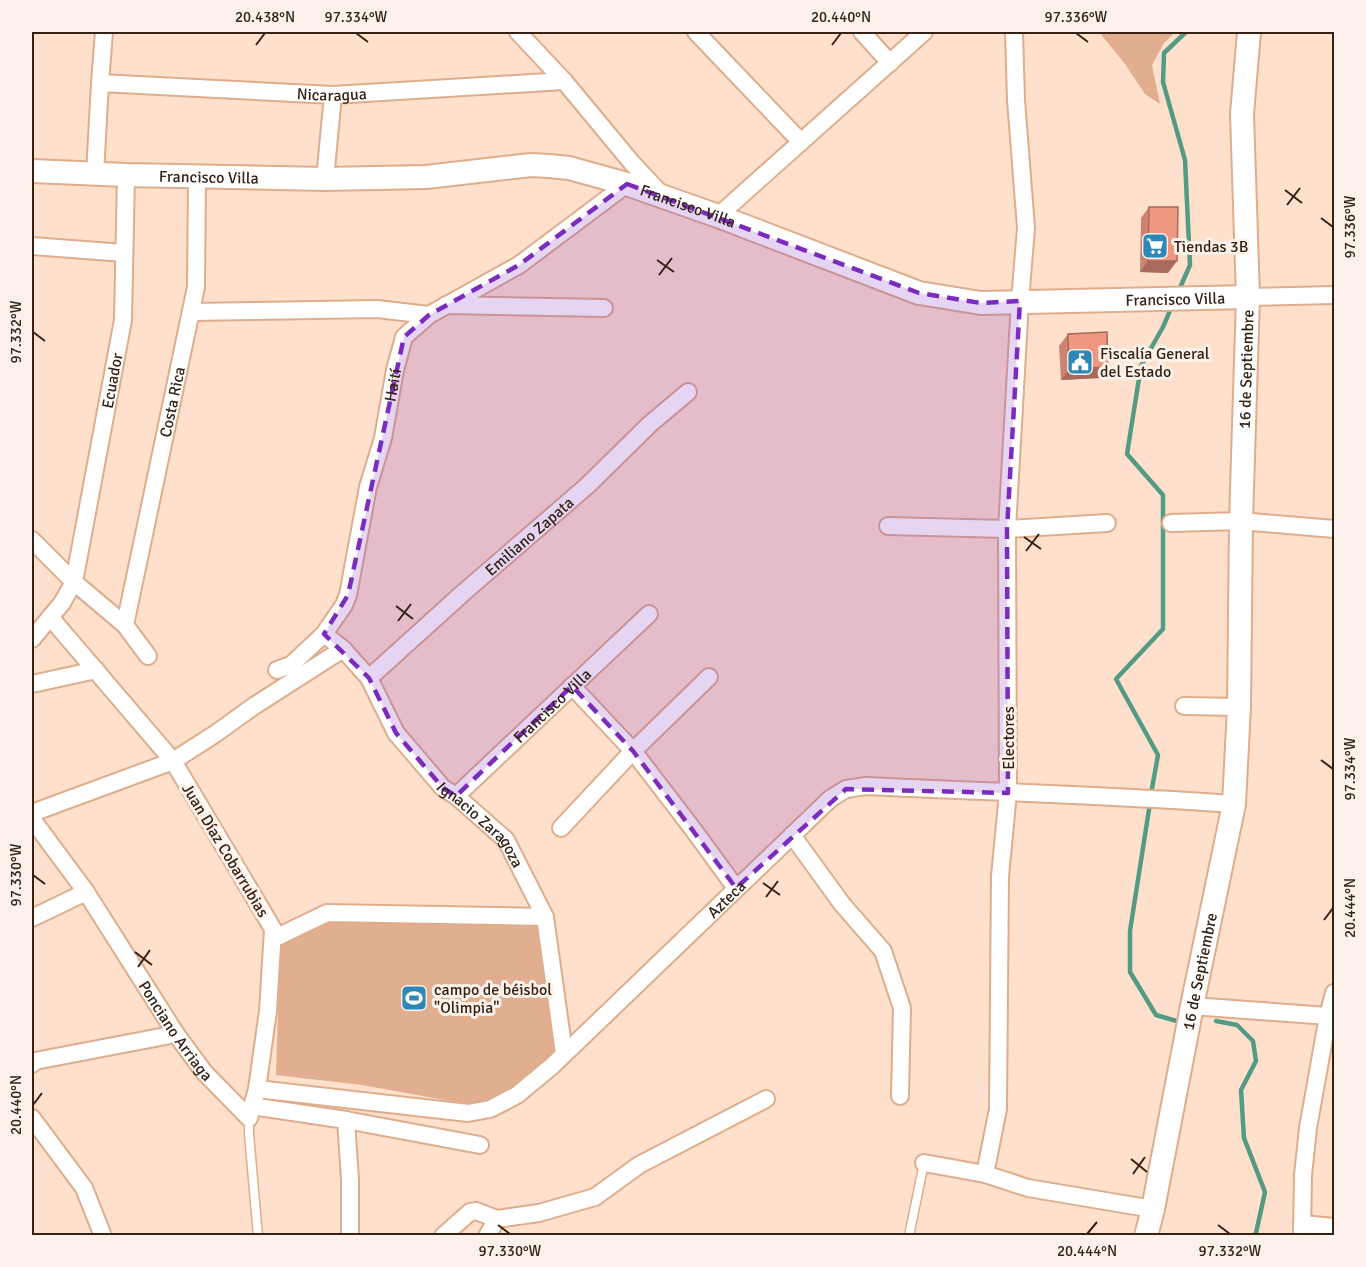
<svg xmlns="http://www.w3.org/2000/svg" width="1366" height="1267" viewBox="0 0 1366 1267" font-family="Signika,sans-serif">
<rect width="100%" height="100%" fill="#ffe0cc"/>
<g fill="#e1af8f">
<polygon points="1099,32 1175,32 1164,43 1152,65 1160,104 1145,94 1125,64"/>
<polygon points="341,904 537,922 561,1054 526,1085 492,1102 461,1103 362,1085 276,1075 280,942"/>
</g>
<g fill="none" stroke-linecap="round" stroke-linejoin="round">
<g stroke="#539b84" stroke-width="4.5">
<polyline points="1179,290 1190,265 1185,160 1163,82 1164,53 1186,32"/>
<polyline points="1151,794 1158,755 1116,679 1163,629 1163,495 1127,454 1141,366 1163,327 1172,306"/>
<polyline points="1150,803 1130,931 1130,972 1156,1015 1180,1022"/>
<polyline points="1216,1021 1237,1025 1253,1041 1256,1061 1241,1090 1244,1138 1265,1192 1256,1233 1253,1236"/>
</g>
<defs>
<g id="lane">
<polyline points="249,1118 249,1134 258,1236"/>
<polyline points="909,1236 924,1163"/>
</g>
<g id="street">
<polyline points="518,32 564,81 632,163 662,195"/>
<polyline points="696,32 801,142"/>
<polyline points="862,32 890,63"/>
<path id="s1" d="M 100,83 L 333,95 L 564,81"/>
<polyline points="95,174 100,83 104,32"/>
<polyline points="325,179 333,95"/>
<polyline points="718,216 924,32"/>
<polyline points="32,246 124,253"/>
<polyline points="1248,297 1334,295"/>
<polyline points="446,305 604,308"/>
<polyline points="191,312 377,309 429,315"/>
<polyline points="1171,523 1241,521 1334,529"/>
<polyline points="888,526 1007,529 1107,523"/>
<polyline points="32,540 74,582 125,625 148,656"/>
<path id="s2" d="M 125,625 L 196,287 L 197,177"/>
<path id="s3" d="M 324,634 L 343,649 L 369,678 L 396,733 L 443,788 L 456,796 L 506,840 L 545,917 L 564,1053"/>
<path id="s4" d="M 32,639 L 62,603 L 74,582 L 123,320 L 126,175"/>
<path id="s5" d="M 277,670 L 291,665 L 324,634 L 344,605 L 348,595 L 368,487 L 383,438 L 395,370 L 404,337 L 429,315 L 519,265 L 627,184"/>
<path id="s6" d="M 369,678 L 463,593 L 588,485 L 650,424 L 688,392"/>
<polyline points="32,684 96,670"/>
<polyline points="572,686 633,751 692,828 736,888"/>
<polyline points="1184,706 1239,707"/>
<path id="s7" d="M 456,796 L 649,614"/>
<polyline points="32,813 173,761 215,734 254,706 343,649"/>
<path id="s8" d="M 32,819 L 86,892 L 176,1034 L 204,1072 L 249,1118 L 257,1089 L 268,1011 L 273,929 L 173,761 L 50,617"/>
<polyline points="561,828 633,751 709,677"/>
<polyline points="792,835 842,904 883,951 902,1008 900,1096"/>
<polyline points="32,918 86,892"/>
<polyline points="273,939 327,913 545,917"/>
<polyline points="1192,1006 1328,1016"/>
<polyline points="32,1064 35,1061 176,1034"/>
<path id="s9" d="M 257,1089 L 468,1113 L 490,1109 L 517,1095 L 552,1066 L 830,799 L 846,789 L 866,786 C 989,792 1112,795 1234,804"/>
<polyline points="252,1106 346,1120 480,1145"/>
<polyline points="32,1118 84,1188 103,1236"/>
<polyline points="346,1120 350,1180 350,1236"/>
<polyline points="924,1163 985,1174 1028,1188 1153,1209"/>
<polyline points="985,1174 998,1109 1000,876 1008,793 1007,529 1020,301 1026,228 1016,100 1014,32"/>
<polyline points="1302,1224 1334,1227"/>
<polyline points="443,1236 470,1212 476,1211 497,1219 539,1213 595,1197 639,1165 766,1099"/>
<polyline points="487,1236 497,1219"/>
<polyline points="1302,1236 1303,1175 1308,1128 1328,1016 1334,993"/>
</g>
<g id="secondary">
<path id="s10" d="M 32,171 L 126,175 L 325,179 L 426,177 L 531,165 L 549,166 L 569,168 L 627,184 L 718,216 L 919,293 L 981,303 L 1248,297"/>
<path id="s11" d="M 1146,1236 L 1153,1209 L 1192,1006 L 1234,804 L 1239,707 L 1241,521 L 1248,297 L 1242,114 L 1249,32"/>
</g>
</defs>
<use href="#lane" stroke="#dead8c" stroke-width="11"/>
<use href="#street" stroke="#dead8c" stroke-width="20"/>
<use href="#secondary" stroke="#dead8c" stroke-width="26"/>
<use href="#lane" stroke="#fff" stroke-width="8"/>
<use href="#street" stroke="#fff" stroke-width="16"/>
<use href="#secondary" stroke="#fff" stroke-width="22"/>
</g>
<g fill="#cd8370">
<polygon points="1149,207 1168,273 1140,272 1141,218"/>
<polygon points="1068,334 1108,367 1100,378 1061,380 1059,346"/>
</g>
<g fill="#a76a5b">
<polygon points="1148,261 1177,261 1168,273 1140,272"/>
<polygon points="1108,367 1100,378 1061,380 1069,369"/>
</g>
<g fill="#ee9882" stroke="#a76a5b" stroke-width="1.5">
<polygon points="1149,207 1178,207 1177,261 1148,261"/>
<polygon points="1107,332 1108,367 1069,369 1068,334"/>
</g>
<path fill="#7b2cbf" fill-opacity="0.2" stroke="#7b2cbf" stroke-width="4.5" stroke-dasharray="12 8" stroke-linejoin="round" d="M 627,184 L 919,293 L 981,303 L 1020,301 L 1007,529 L 1008,793 L 846,789 L 736,888 L 633,751 L 572,686 L 456,796 L 443,788 L 396,733 L 369,678 L 324,634 L 348,595 L 404,337 L 429,315 L 519,265 Z"/>
<path fill="none" stroke="#352215" stroke-width="2" d="M 356,33 L 368,42M 1076,33 L 1088,42M 256,45 L 265,33M 832,45 L 841,33M 1285,190 L 1302,203M 1287,205 L 1300,188M 1321,218 L 1333,227M 657,260 L 674,272M 659,275 L 672,258M 33,332 L 45,341M 1024,537 L 1041,549M 1026,551 L 1039,534M 396,606 L 413,619M 398,621 L 411,604M 1321,760 L 1333,769M 33,875 L 45,884M 763,883 L 780,895M 766,897 L 778,881M 1324,920 L 1333,908M 135,952 L 152,965M 138,967 L 150,950M 33,1105 L 42,1093M 1131,1159 L 1147,1172M 1133,1174 L 1145,1157M 498,1225 L 510,1234M 1218,1225 L 1230,1234M 1087,1234 L 1097,1222"/>
<defs>
<symbol id="supermarket-square" viewBox="-11 -11 22 22"><rect x="-9" y="-9" width="18" height="18" rx="4" fill="#2d88b5" stroke="#fcf2eb"/><path d="M-6-5.5h2.5l.6 2H6L4.5 2H-2.5L-4.4-4H-6ZM-1.5 3.2a1.3 1.3 0 1 0 .1 0ZM3 3.2a1.3 1.3 0 1 0 .1 0Z" fill="#fff"/></symbol>
<symbol id="civic-square" viewBox="-11 -11 22 22"><rect x="-9" y="-9" width="18" height="18" rx="4" fill="#2d88b5" stroke="#fcf2eb"/><path d="M-.6-6.5H3V-4.5H.6V-3L4-1V1h2V6H-6V1h2V-1L-.6-3ZM-1.2 2.5V6h2.4V2.5Z" fill="#fff"/></symbol>
<symbol id="stadium-square" viewBox="-11 -11 22 22"><rect x="-9" y="-9" width="18" height="18" rx="4" fill="#2d88b5" stroke="#fcf2eb"/><path d="M0-5a6.5 5 0 1 0 0 10a6.5 5 0 1 0 0-10ZM-3.5-1.8h7v3.6h-7Z" fill="#fff"/></symbol>
</defs>
<g fill-rule="evenodd">
<use href="#supermarket-square" x="1140" y="231" width="30" height="30"/>
<use href="#civic-square" x="1065" y="347" width="30" height="30"/>
<use href="#stadium-square" x="399" y="983" width="30" height="30"/>
</g>
<g text-anchor="middle" stroke-width="6" stroke-linejoin="round" paint-order="stroke">
<g font-size="16" fill="#352215" stroke="#fcf2eb">
<text dy="6" stroke="none"><textPath href="#s1" startOffset="232">Nicaragua</textPath></text>
<text dy="6" stroke="none"><textPath href="#s10" startOffset="177">Francisco Villa</textPath></text>
<text dy="6" stroke="none"><textPath href="#s10" startOffset="663">Francisco Villa</textPath></text>
<text dy="6" stroke="none"><textPath href="#s10" startOffset="1167">Francisco Villa</textPath></text>
<text dy="6" stroke="none"><textPath href="#s11" startOffset="876">16 de Septiembre</textPath></text>
<text dy="6" stroke="none"><textPath href="#s4" startOffset="276">Ecuador</textPath></text>
<text dy="6" stroke="none"><textPath href="#s5" startOffset="321">Haití</textPath></text>
<text dy="6" stroke="none"><textPath href="#s2" startOffset="228">Costa Rica</textPath></text>
<text dy="6" stroke="none"><textPath href="#s6" startOffset="214">Emiliano Zapata</textPath></text>
<text dy="6" stroke="none"><textPath href="#s7" startOffset="132">Francisco Villa</textPath></text>
<text transform="translate(1008 738) rotate(-90)" y="6">Electores</text>
<text dy="6" stroke="none"><textPath href="#s3" startOffset="250">Ignacio Zaragoza</textPath></text>
<text transform="translate(226 850) rotate(59)" y="6">Juan Díaz Cobarrubias</text>
<text dy="6" stroke="none"><textPath href="#s9" startOffset="552">Azteca</textPath></text>
<text dy="6" stroke="none"><textPath href="#s11" startOffset="270">16 de Septiembre</textPath></text>
<text dy="6" stroke="none"><textPath href="#s8" startOffset="256">Ponciano Arriaga</textPath></text>
</g>
<g font-size="16" fill="#352215" stroke="#fcf2eb" text-anchor="start">
<text x="1174" y="252">Tiendas 3B</text>
<text x="1100" y="359">Fiscalía General<tspan x="1100" dy="18">del Estado</tspan></text>
<text x="434" y="995">campo de béisbol<tspan x="434" dy="18">"Olimpia"</tspan></text>
</g>
</g>
<rect width="1366" height="1267" fill="none" stroke="#fcf2eb" stroke-width="66"/>
<rect x="33" y="33" width="1300" height="1201" fill="none" stroke="#352215" stroke-width="2"/>
<g font-size="15" text-anchor="middle" fill="#352215">
<text x="265" y="22">20.438°N</text>
<text x="356" y="22">97.334°W</text>
<text x="841" y="22">20.440°N</text>
<text x="1076" y="22">97.336°W</text>
<text transform="translate(1350 227) rotate(-90)" y="5">97.336°W</text>
<text transform="translate(16 332) rotate(-90)" y="5">97.332°W</text>
<text transform="translate(1350 769) rotate(-90)" y="5">97.334°W</text>
<text transform="translate(16 875) rotate(-90)" y="5">97.330°W</text>
<text transform="translate(1350 908) rotate(-90)" y="5">20.444°N</text>
<text transform="translate(16 1105) rotate(-90)" y="5">20.440°N</text>
<text x="510" y="1256">97.330°W</text>
<text x="1087" y="1256">20.444°N</text>
<text x="1230" y="1256">97.332°W</text>
</g>
</svg>
